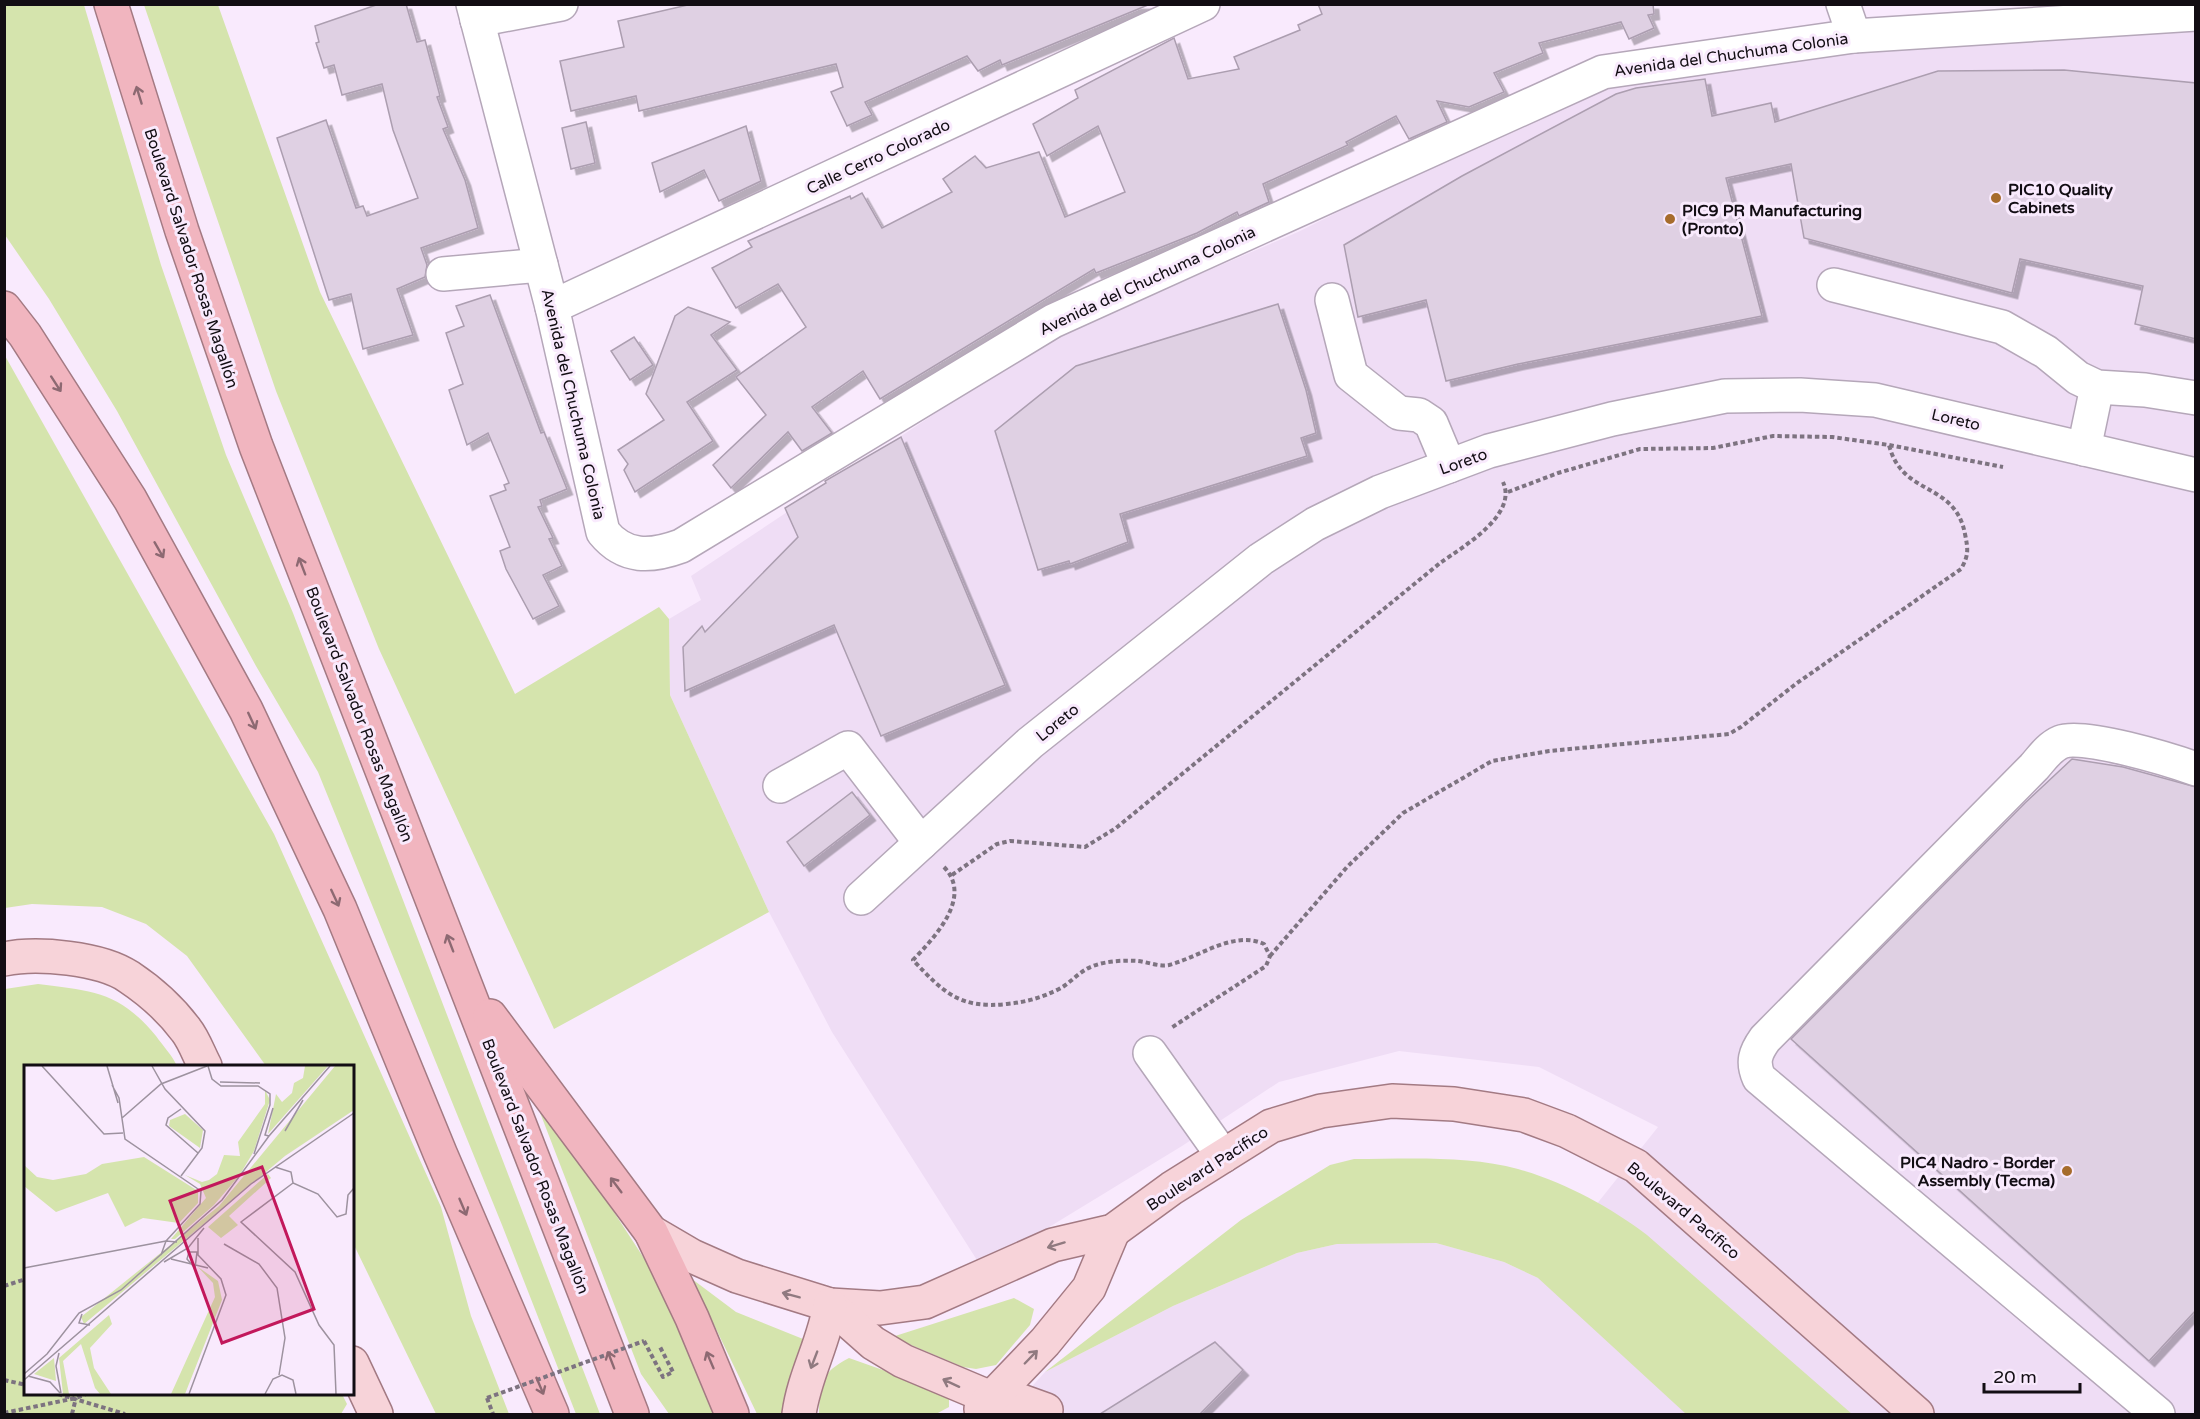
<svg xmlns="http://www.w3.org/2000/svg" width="2200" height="1419" viewBox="0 0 2200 1419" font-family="'Varela Round',sans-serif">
<defs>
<filter id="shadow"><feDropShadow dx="5.5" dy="5.5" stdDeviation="0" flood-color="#0004"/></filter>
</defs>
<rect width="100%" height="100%" fill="#f9eafd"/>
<polygon fill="#efddf5" points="2195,31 2195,1414 1007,1414 1045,1372 1173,1306 1297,1253 1337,1244 1436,1243 1504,1262 1538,1278 1658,1127 1539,1067 1399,1051 1279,1082 1182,1146 982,1268 832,1032 769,912 670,695 669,619 701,600 691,576 1044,341 1298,232 1440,161 1629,76 1860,51"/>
<g fill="#d5e4ad">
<polygon points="4,5 84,5 161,265 226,455 293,613 600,1414 576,1414 502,1225 318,772 256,666 117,411 49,299 5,235"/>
<polygon points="144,5 218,5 320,292 515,694 659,607 669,619 670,695 769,912 554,1029 379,649 276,391"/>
<polygon points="4,354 274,834 441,1207 471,1316 509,1414 436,1414 353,1243 352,1066 266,1066 187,956 146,924 102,907 32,904 5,908"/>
<path d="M 38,984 C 92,991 119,991 156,1036 C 163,1046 172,1055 177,1066 L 26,1066 L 26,1394 L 342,1394 L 347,1404 L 341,1414 L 5,1414 L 5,989 Z"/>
<polygon points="500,1009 556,1123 649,1266 685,1332 715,1414 669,1414 641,1374"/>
<path d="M 1354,1159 C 1405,1159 1468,1155 1518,1169 C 1564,1182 1609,1206 1647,1235 L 1852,1414 L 1686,1414 L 1538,1278 L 1504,1262 L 1436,1243 L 1337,1244 L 1297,1253 L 1173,1306 L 1045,1372 L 1241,1220 L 1330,1165 Z"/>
<polygon points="692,1279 736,1312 808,1341 791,1372 783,1414 757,1414"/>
<polygon points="1014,1298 1034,1309 1030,1325 996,1365 976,1369 963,1367 892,1337"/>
<path d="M 849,1358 L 942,1391 L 949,1399 L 949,1407 L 936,1414 L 819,1414 C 820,1384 820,1373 849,1358 Z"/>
</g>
<g fill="#dfd0e3" stroke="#ac9eb0" stroke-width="1.5" filter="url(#shadow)">
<polygon points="379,4 406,4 417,42 425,40 440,96 437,97 448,127 443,129 465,180 478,228 421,248 427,265 425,277 397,289 413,335 363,349 351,294 329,300 277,138 326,120 356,208 363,206 367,216 418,198 393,130 382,84 342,95 334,65 324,68 316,43 319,42 315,26"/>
<polygon points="692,4 1148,4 1148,5 1002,65 1000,60 978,71 967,56 865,102 872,115 847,126 831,92 843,87 836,64 639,111 636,96 571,111 560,61 624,47 618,21"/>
<polygon points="1318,4 1653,4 1654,14 1648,15 1654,28 1629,39 1621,22 1539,43 1543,53 1494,73 1504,92 1469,107 1437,101 1447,122 1409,139 1396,116 1346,142 1348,145 1263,184 1269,202 1239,216 1237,212 1197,233 1096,273 1094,269 880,399 863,371 812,407 832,433 802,451 788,432 731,488 713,465 766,415 736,377 806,327 778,284 736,308 712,268 752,247 748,241 850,196 851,199 862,193 882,228 952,192 943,179 975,156 986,168 1039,152 1065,217 1125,192 1098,126 1047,156 1033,124 1078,98 1075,90 1174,38 1188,79 1239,69 1234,57 1300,30 1298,25 1322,14"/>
<polygon points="2064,70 2196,83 2196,339 2135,324 2143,286 2020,259 2012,293 1804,238 1791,164 1726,178 1762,316 1518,364 1446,381 1426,300 1358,317 1344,245 1462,176 1616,94 1636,88 1705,79 1712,116 1771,103 1775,122 1938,71"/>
<polygon points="586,122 595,163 571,169 562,128"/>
<polygon points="746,126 761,181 719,201 704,170 660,192 652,163"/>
<polygon points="490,295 541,433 544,432 567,489 540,500 542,506 538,507 553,538 549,539 562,566 543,575 559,606 533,619 506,569 500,551 510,547 490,496 506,490 504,485 509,483 488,433 467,445 449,390 463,384 446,333 464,326 456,306"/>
<polygon points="1278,304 1306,390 1316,433 1301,438 1307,456 1120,514 1128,542 1070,564 1069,561 1038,570 995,431 1076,366"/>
<polygon points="688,307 730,322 711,335 737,370 687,402 713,441 635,492 624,470 628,464 618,450 664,420 646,394 675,316"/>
<polygon points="634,337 653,365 630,380 611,351"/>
<polygon points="901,437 1005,685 881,736 834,625 685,691 683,647 702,626 705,632 798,537 785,508 826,483 825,481"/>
<polygon points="2072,759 2123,767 2196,787 2196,1310 2149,1361 1791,1039 2025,803"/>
<polygon points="852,792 870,815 804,866 787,842"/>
<polygon points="1215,1342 1243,1370 1200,1414 1100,1414"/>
</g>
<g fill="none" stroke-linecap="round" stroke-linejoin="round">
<defs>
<g id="minor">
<path d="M 473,4 L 552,307 L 603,532 C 625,559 651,557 681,546 L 1053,321 L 1603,72 L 1854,36 L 2196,14"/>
<polyline points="1843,4 1854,36"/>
<polyline points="477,20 561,4"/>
<polyline points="443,274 541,265"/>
<polyline points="1834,285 2002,327 2046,352 2078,378 2097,387 2145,390 2196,398"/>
<polyline points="1332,300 1351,375 1399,413 1419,415 1431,423 1449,466"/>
<polyline points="552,307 1203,4"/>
<polyline points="2084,449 2097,387"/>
<polyline points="780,786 848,748 921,843"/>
<polyline points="861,898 1030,743 1261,559 1315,524 1380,492 1489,451 1612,419 1725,396 1800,395 1875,400 2196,475"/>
<polyline points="1150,1053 1223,1156"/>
<path d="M 2158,1414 L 1759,1078 C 1752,1062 1755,1053 1765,1039 L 2034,767 C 2042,758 2049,747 2061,742 C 2083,733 2171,760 2196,769"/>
</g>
<g id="major">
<path d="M 4,959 C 37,952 101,958 129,977 C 150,991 171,1010 186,1030 C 194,1040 199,1055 205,1066"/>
<polyline points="651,1232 692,1256 737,1276 830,1305 880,1308 925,1302 1053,1245 1113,1231 1172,1188 1271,1126 1321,1111 1392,1101 1454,1104 1524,1115 1567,1131 1636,1166 1917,1414"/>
<polyline points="830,1305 873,1343 903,1361 991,1398 1021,1401 1046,1410"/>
<polyline points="352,1363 376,1414"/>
<polyline points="981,1409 1045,1342 1089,1288 1113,1231"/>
<path d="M 799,1414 C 804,1376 824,1343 830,1305"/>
</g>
<g id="highway">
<polyline points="111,4 182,231 256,446 632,1414"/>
<polyline points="4,308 25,335 130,499 246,710 340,909 440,1153 552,1414"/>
<polyline points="490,1016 651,1232 692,1318 732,1414"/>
</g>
</defs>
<use href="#minor" stroke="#b5a7b9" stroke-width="36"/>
<use href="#major" stroke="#a37a83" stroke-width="36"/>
<use href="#highway" stroke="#a37a83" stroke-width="36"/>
<g stroke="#7d7380" stroke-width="4" stroke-dasharray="4.5 3" stroke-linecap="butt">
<polyline points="1508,492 1558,473 1640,449 1713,448 1773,436 1832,437 1889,445 2003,467"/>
<path d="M 944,867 C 973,897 935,937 913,960 C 944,993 960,1009 1007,1004 C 1026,1002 1041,998 1059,989 C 1071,983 1079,971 1093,966 C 1106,961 1124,960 1138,961 C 1148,962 1159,967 1169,965 C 1200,957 1233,930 1264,944 L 1270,956 L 1266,966 L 1171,1028"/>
<path d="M 952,875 L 997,844 L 1010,841 L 1085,847 L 1116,828 L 1440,563 C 1464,546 1518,515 1503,482"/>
<path d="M 1270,956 L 1347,867 L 1403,813 L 1492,761 L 1549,751 L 1729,734 L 1741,727 L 1797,683 L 1961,569 C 1969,555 1968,549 1965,534 C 1955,481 1902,497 1889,445"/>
<polyline points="4,1286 26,1279"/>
<polyline points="644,1341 663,1377 673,1372 659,1345"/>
<polyline points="4,1380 26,1385"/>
<polyline points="58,1394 125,1414"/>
<polyline points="487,1398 493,1414"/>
<polyline points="4,1413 76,1398 86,1394"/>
<polyline points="72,1414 76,1398"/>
</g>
<use href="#minor" stroke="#fff" stroke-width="33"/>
<use href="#major" stroke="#f7d3d9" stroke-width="33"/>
<use href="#highway" stroke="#f1b5bf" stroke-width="33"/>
<polyline stroke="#7d7380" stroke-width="4" stroke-dasharray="4.5 3" stroke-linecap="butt" points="487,1398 644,1341"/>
</g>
<defs><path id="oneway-shaft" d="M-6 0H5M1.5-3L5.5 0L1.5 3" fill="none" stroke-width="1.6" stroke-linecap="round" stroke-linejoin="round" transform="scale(1.5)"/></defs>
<g stroke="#8d6972">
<use href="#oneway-shaft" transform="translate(139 95) rotate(-107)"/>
<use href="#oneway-shaft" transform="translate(56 384) rotate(57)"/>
<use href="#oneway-shaft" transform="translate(159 550) rotate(60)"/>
<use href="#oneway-shaft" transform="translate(302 566) rotate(-111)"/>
<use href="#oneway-shaft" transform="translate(252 721) rotate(65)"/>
<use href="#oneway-shaft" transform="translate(335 898) rotate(65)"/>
<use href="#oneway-shaft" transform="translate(450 943) rotate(-111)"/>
<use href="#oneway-shaft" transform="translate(616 1185) rotate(-127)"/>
<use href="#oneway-shaft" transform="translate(463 1207) rotate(67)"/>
<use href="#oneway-shaft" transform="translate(611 1360) rotate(-111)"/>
<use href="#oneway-shaft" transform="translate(710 1360) rotate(-113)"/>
<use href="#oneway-shaft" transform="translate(540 1386) rotate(67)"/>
</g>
<g stroke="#907a80">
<use href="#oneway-shaft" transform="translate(1056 1245) rotate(163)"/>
<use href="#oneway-shaft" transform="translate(791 1295) rotate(-165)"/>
<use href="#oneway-shaft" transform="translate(1031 1357) rotate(-46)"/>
<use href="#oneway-shaft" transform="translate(814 1360) rotate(111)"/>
<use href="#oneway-shaft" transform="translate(951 1383) rotate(-155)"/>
</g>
<g fill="#a66c2c" stroke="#f9eafd" stroke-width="2">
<circle cx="1996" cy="198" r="6"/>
<circle cx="1670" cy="219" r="6"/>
<circle cx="2067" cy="1171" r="6"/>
</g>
<g text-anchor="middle" stroke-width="6" stroke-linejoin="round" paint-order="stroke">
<g font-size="16" fill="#120d13" stroke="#f9eafd">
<text transform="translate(1731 54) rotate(-8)" y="6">Avenida del Chuchuma Colonia</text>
<text transform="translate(878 156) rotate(-25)" y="6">Calle Cerro Colorado</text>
<text transform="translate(192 258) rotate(72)" y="6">Boulevard Salvador Rosas Magallón</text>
<text transform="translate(1147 280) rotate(-25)" y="6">Avenida del Chuchuma Colonia</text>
<text transform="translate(574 404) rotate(77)" y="6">Avenida del Chuchuma Colonia</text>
<text transform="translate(1956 419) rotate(13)" y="6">Loreto</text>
<text transform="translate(1463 461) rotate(-20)" y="6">Loreto</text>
<text transform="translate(360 714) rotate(69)" y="6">Boulevard Salvador Rosas Magallón</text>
<text transform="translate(1057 722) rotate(-39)" y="6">Loreto</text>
<text transform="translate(536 1166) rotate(69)" y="6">Boulevard Salvador Rosas Magallón</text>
<text transform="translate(1207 1168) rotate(-33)" y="6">Boulevard Pacífico</text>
<text transform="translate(1684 1210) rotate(40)" y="6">Boulevard Pacífico</text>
</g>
<g font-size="16" font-weight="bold" fill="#120d13" stroke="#f9eafd" text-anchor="start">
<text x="2008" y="195">PIC10 Quality<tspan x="2008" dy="18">Cabinets</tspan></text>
<text x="1682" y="216">PIC9 PR Manufacturing<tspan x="1682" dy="18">(Pronto)</tspan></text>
<text x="2055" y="1168" text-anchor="end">PIC4 Nadro - Border<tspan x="2055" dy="18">Assembly (Tecma)</tspan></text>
</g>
</g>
<g transform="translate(24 1065)">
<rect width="330" height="330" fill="#f9eafd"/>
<path d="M 281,1 L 304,1 L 244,69 L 252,29 L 258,37 L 268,28 L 270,18 L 279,13 ZM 311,1 L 330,1 L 330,45 L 261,91 L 60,259 L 57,252 L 195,141 ZM 241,25 L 246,35 L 230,86 L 215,111 L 190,140 L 151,174 L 147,174 L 182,133 L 176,119 L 161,110 L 178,117 L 185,115 L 193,109 L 200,90 L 216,91 L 214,77 L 241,39 ZM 161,49 L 179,65 L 176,83 L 145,61 L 146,55 ZM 120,92 L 174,126 L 174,138 L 155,158 L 119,153 L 101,162 L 84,128 L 32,147 L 0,121 L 0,100 L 13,112 L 29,115 L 62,109 L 78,99 ZM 244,109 L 247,113 L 205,151 L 214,160 L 197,173 L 184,162 ZM 174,202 L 194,216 L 198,235 L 161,329 L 147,329 L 191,232 L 189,218 ZM 85,250 L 88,259 L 66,283 L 70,303 L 87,329 L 76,329 L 71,323 L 57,279 L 39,296 L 45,329 L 39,329 L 35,293 ZM 30,293 L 32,316 L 10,309 Z" fill="#d5e4ad"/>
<path fill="none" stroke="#9d929f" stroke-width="1.5" d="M 18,1 L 80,69 L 99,68M 83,1 L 94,38M 128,1 L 141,24 L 181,66 L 178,83 L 157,111M 184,1 L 188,14 L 197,21 L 234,21 L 246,29 L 246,40 L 230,89M 196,17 L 236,18M 88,20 L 95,33 L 101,74 L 177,126 L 176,139 L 142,176M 157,44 L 144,53 L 142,60 L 174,88M 98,53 L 137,19 L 183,1M 261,66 L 279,35M 245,71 L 241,70 L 249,43M 251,102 L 267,107 L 269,118 L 294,129 L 313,152 L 322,149 L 324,130 L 330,123M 269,118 L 217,157 L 271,207 L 295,260 L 310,280 L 312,329M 200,179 L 235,199 L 253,223 L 261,273 L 255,310M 165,187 L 173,187 L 171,203 L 163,194 ZM 137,190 L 142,176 L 153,177M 147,194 L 184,203M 140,197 L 164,183 L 180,163M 0,203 L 142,176M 58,249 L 55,258 L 66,260M 35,288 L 32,301 L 37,328M 0,309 L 23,289 L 55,248 L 97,225 L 198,135 L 245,71 L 306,1M 4,311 L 26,317 L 36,328M 0,315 L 227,119 L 330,48M 165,329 L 202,230 L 197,214 L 174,190 L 174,173M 241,329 L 249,314 L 258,310 L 269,315 L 272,329"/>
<path fill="#c2185b" fill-opacity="0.15" stroke="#c2185b" stroke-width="3" d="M 238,102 L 290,244 L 198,278 L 146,136 Z"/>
<rect width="330" height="330" fill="none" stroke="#120d13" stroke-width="3"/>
</g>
<rect width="2200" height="1419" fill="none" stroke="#120d13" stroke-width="12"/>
<path d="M1984 1383v9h96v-9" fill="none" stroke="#120d13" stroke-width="3"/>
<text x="1993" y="1383" font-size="18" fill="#120d13" stroke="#f9eafd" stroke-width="4.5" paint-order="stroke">20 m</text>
</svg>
